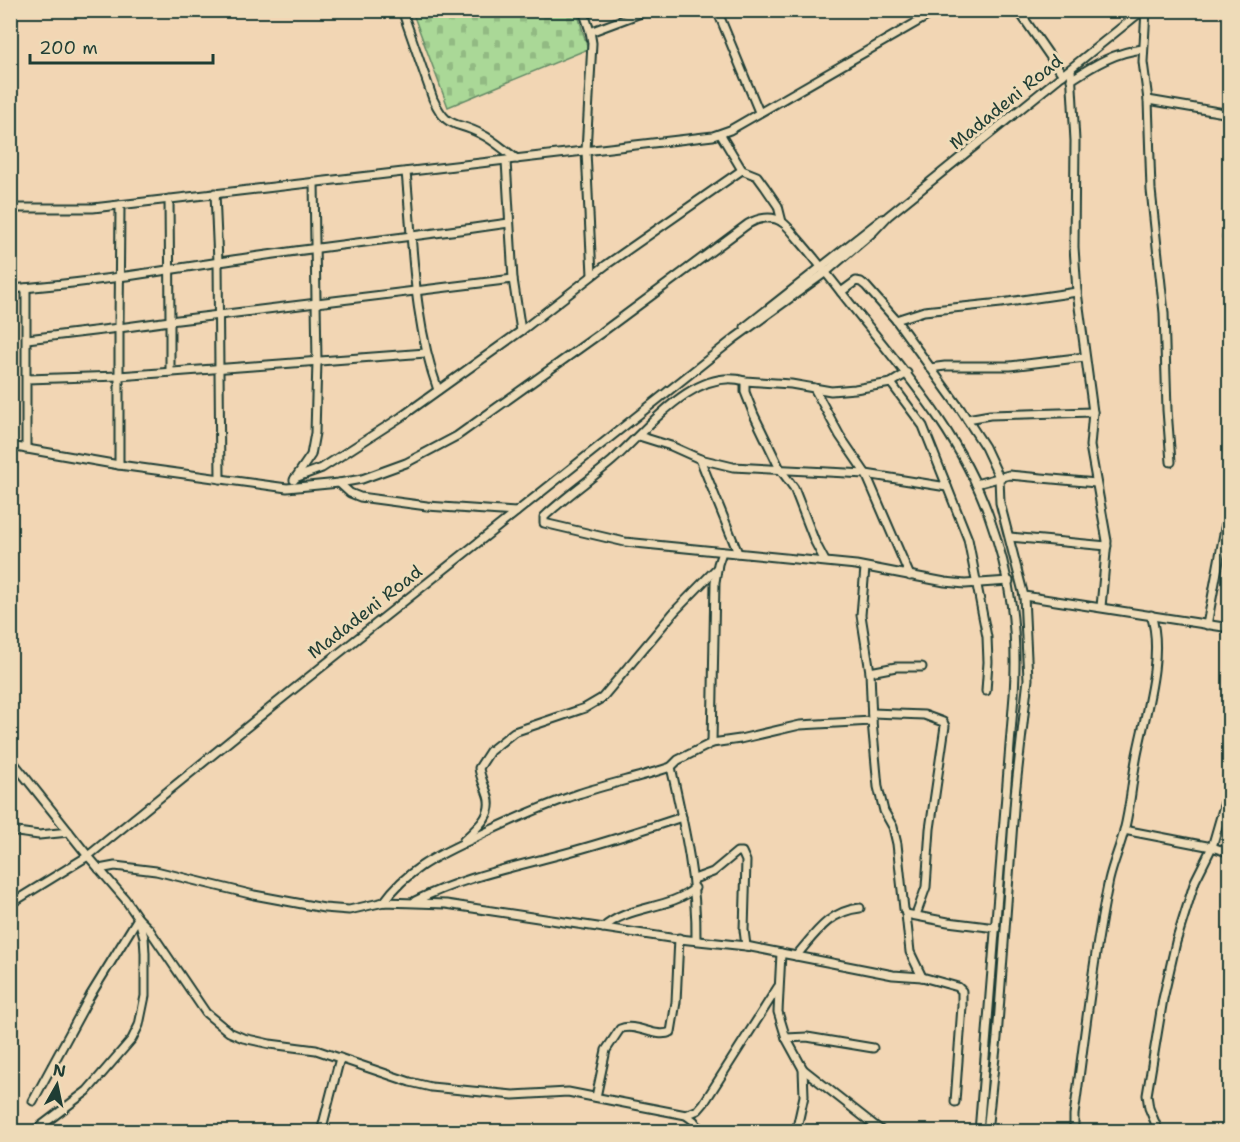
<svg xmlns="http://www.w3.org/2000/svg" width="1240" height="1142" viewBox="0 0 1240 1142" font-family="'Shantell Sans',sans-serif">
<defs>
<pattern id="cemetery-stones" width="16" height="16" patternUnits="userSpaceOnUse" patternTransform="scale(1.5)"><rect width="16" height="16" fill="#aad897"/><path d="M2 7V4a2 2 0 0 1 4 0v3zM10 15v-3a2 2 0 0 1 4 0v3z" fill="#92ba83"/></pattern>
</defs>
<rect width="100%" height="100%" fill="#f2d6b4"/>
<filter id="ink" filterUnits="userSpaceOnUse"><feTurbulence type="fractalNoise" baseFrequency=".0167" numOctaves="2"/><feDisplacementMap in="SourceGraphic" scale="12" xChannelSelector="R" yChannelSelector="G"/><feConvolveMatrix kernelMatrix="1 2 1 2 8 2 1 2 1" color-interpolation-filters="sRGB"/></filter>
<g filter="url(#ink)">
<polygon fill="url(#cemetery-stones)" stroke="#648a66" stroke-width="1.5" points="412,11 577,11 588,49 448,107"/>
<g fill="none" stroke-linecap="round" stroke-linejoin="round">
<defs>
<g id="minor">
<path d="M 402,10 L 433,99 C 448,131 455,120 481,134 C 494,140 505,151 517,159"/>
<polyline points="583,10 590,31 592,43 586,151 592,275"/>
<polyline points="717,10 759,112"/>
<polyline points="1018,10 1063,75"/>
<polyline points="1146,10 1143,62 1148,100 1151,190 1164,313 1167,410 1171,462"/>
<polyline points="590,32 649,10"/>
<polyline points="1071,69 1075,141 1074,247 1077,292 1093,412 1090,446 1107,541 1101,607"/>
<path d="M 1071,80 C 1094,65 1115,52 1143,49"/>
<polyline points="1148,100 1230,114"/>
<polyline points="721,135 742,170 757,176 765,187 778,206 782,222"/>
<polyline points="506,161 513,279 521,331"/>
<path d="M 406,172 C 413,245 413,320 438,390"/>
<polyline points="215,193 218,262 220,479"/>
<polyline points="10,208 93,208 713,136 730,130 938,10"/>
<polyline points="1230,211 1227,237 1230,248"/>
<path d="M 10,289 C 94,283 177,268 260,256 C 343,244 426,235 509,223"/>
<polyline points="841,292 856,281 861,282 866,286 896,320 961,410 985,447 999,477 1000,503 1024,596 1028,679 1015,795 997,1038 987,1132"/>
<polyline points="896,320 924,311 1001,303 1077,292"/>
<polyline points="745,327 882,219"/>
<polyline points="27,339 119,328 120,205"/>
<polyline points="930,368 945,366 1010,366 1085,357"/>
<polyline points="170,372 170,321 513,279"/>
<polyline points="27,379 119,376 426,353"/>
<path d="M 745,381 C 694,366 647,430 612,461 C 590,480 566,496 544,517 L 544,523 L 625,542 L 856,565 L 945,582 L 965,584 L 1009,581"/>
<polyline points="891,383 923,426 968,539 987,637 988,662 986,691"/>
<polyline points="814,388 840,436 866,474 910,576"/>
<polyline points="967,419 990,415 1093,412"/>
<polyline points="639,436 671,446 700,459 733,467 866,474 947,487"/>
<path d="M 10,446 L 119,465 L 287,488 L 339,483 L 362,479 L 406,463 L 457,436 L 601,333 L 748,224 C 758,218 772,215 782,222 C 788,226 794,234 798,239 C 813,256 827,274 841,292 C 897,364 958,428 989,516 C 1011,577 1018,630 1014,695 L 979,1132"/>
<polyline points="26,449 26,288"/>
<polyline points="700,459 738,553"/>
<polyline points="119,465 119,328 170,321 169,199"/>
<polyline points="295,478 322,468 401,417 521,331 606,265 742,170"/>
<polyline points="294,480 311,455 315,433 317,361 314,182"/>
<polyline points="339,483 350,493 360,497 427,506 516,512"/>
<polyline points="976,484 1009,475 1096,483"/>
<polyline points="1010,537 1107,546"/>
<polyline points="825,561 815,542 794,488 780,469 754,415 745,392 745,381 791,384 831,391 855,389 891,383 907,373"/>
<polyline points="865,568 861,615 870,672 872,721 878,787 884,811 893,827 897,844 904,909 906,914 948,922 996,928"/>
<polyline points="1024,596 1230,628"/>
<polyline points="1207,625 1226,523 1230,493"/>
<polyline points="870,672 896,667 922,667"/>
<polyline points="872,713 924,715 943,722 945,726 930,829 926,887 916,915"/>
<polyline points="712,743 740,739 800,725 872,721"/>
<polyline points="10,758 88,856 125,899 138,918 149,929 206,1013 229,1032 243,1038 270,1044 316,1050 410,1082 431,1087 513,1095 568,1092 686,1115 698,1110 704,1103 778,987"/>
<path d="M 671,767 C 684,825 697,881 696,940"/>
<polyline points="1124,830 1212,847 1230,853"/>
<polyline points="10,831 39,835 69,832"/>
<path d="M 464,840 C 477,828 494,815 488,796 C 485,786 480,777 479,768 L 490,751 L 514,732 L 585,708 L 602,698 L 675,611 L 717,568"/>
<polyline points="99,869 115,866 156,871 254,895 324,908 349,910 384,902 446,904 670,938 746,946 781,953"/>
<polyline points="694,879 713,872 737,852 742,852 746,861 744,930 746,946"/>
<path d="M 415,901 C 464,876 520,866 573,851 C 610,841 646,829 682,817"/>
<path d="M 384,902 C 406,871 434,857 468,841 C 504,823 540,807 578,794 C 609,784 640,777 671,767 L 678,760 L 712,743 L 715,582 L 718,564 L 722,552"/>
<polyline points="10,904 88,856 285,696 735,338 826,272 873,232 888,216 1143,10"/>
<polyline points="906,914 910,952 922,977"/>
<path d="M 603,928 C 628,905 669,910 695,888"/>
<path d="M 796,956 C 815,934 829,911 860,908"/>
<polyline points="786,1038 807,1037 873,1048"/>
<polyline points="803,1069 883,1132"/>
<path d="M 596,1097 L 606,1050 L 620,1029 C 636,1022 655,1039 671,1032 L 676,1002 L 679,938"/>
<polyline points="33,1101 90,996 138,918"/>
<polyline points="686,1115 694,1121 702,1132"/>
<polyline points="33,1132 87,1091 132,1039 139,1025 145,996 145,953 144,937 139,920"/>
<polyline points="321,1132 340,1058"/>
<polyline points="796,1132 804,1096 803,1069 786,1038 778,1012 781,953 893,975 922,977 958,987 962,991 962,1006 955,1102"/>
<path d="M 1074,1132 L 1074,1115 C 1085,1037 1093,957 1109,880 C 1113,863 1120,847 1124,831 C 1131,805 1132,777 1138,750 C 1146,711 1164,653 1151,615"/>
<polyline points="1159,1132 1149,1108 1147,1095 1163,999 1176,942 1195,881 1212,847 1230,785"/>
</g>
</defs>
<use href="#minor" stroke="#1f3d34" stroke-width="11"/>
<use href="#minor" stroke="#eedbb8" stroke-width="7"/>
</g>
</g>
<g text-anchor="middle" stroke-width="6" stroke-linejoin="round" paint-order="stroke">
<g font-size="18" fill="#1f3d34" stroke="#eedbb8">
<text transform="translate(1006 102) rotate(-39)" y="6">Madadeni Road</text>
<text transform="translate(365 612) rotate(-38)" y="6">Madadeni Road</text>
</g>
</g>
<rect width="1240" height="1142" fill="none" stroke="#eedbb8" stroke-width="36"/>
<rect x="18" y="18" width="1204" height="1106" fill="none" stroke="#1f3d34" stroke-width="2" filter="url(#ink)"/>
<g transform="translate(57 1085) rotate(9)" stroke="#eedbb8" stroke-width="4.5" paint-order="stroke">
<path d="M0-4.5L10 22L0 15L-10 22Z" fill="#1f3d34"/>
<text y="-9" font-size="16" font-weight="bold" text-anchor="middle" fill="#1f3d34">N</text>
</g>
<path d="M30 54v9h183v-9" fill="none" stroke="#1f3d34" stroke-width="3"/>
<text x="39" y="54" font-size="18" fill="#1f3d34" stroke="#eedbb8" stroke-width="4.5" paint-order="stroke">200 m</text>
</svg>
